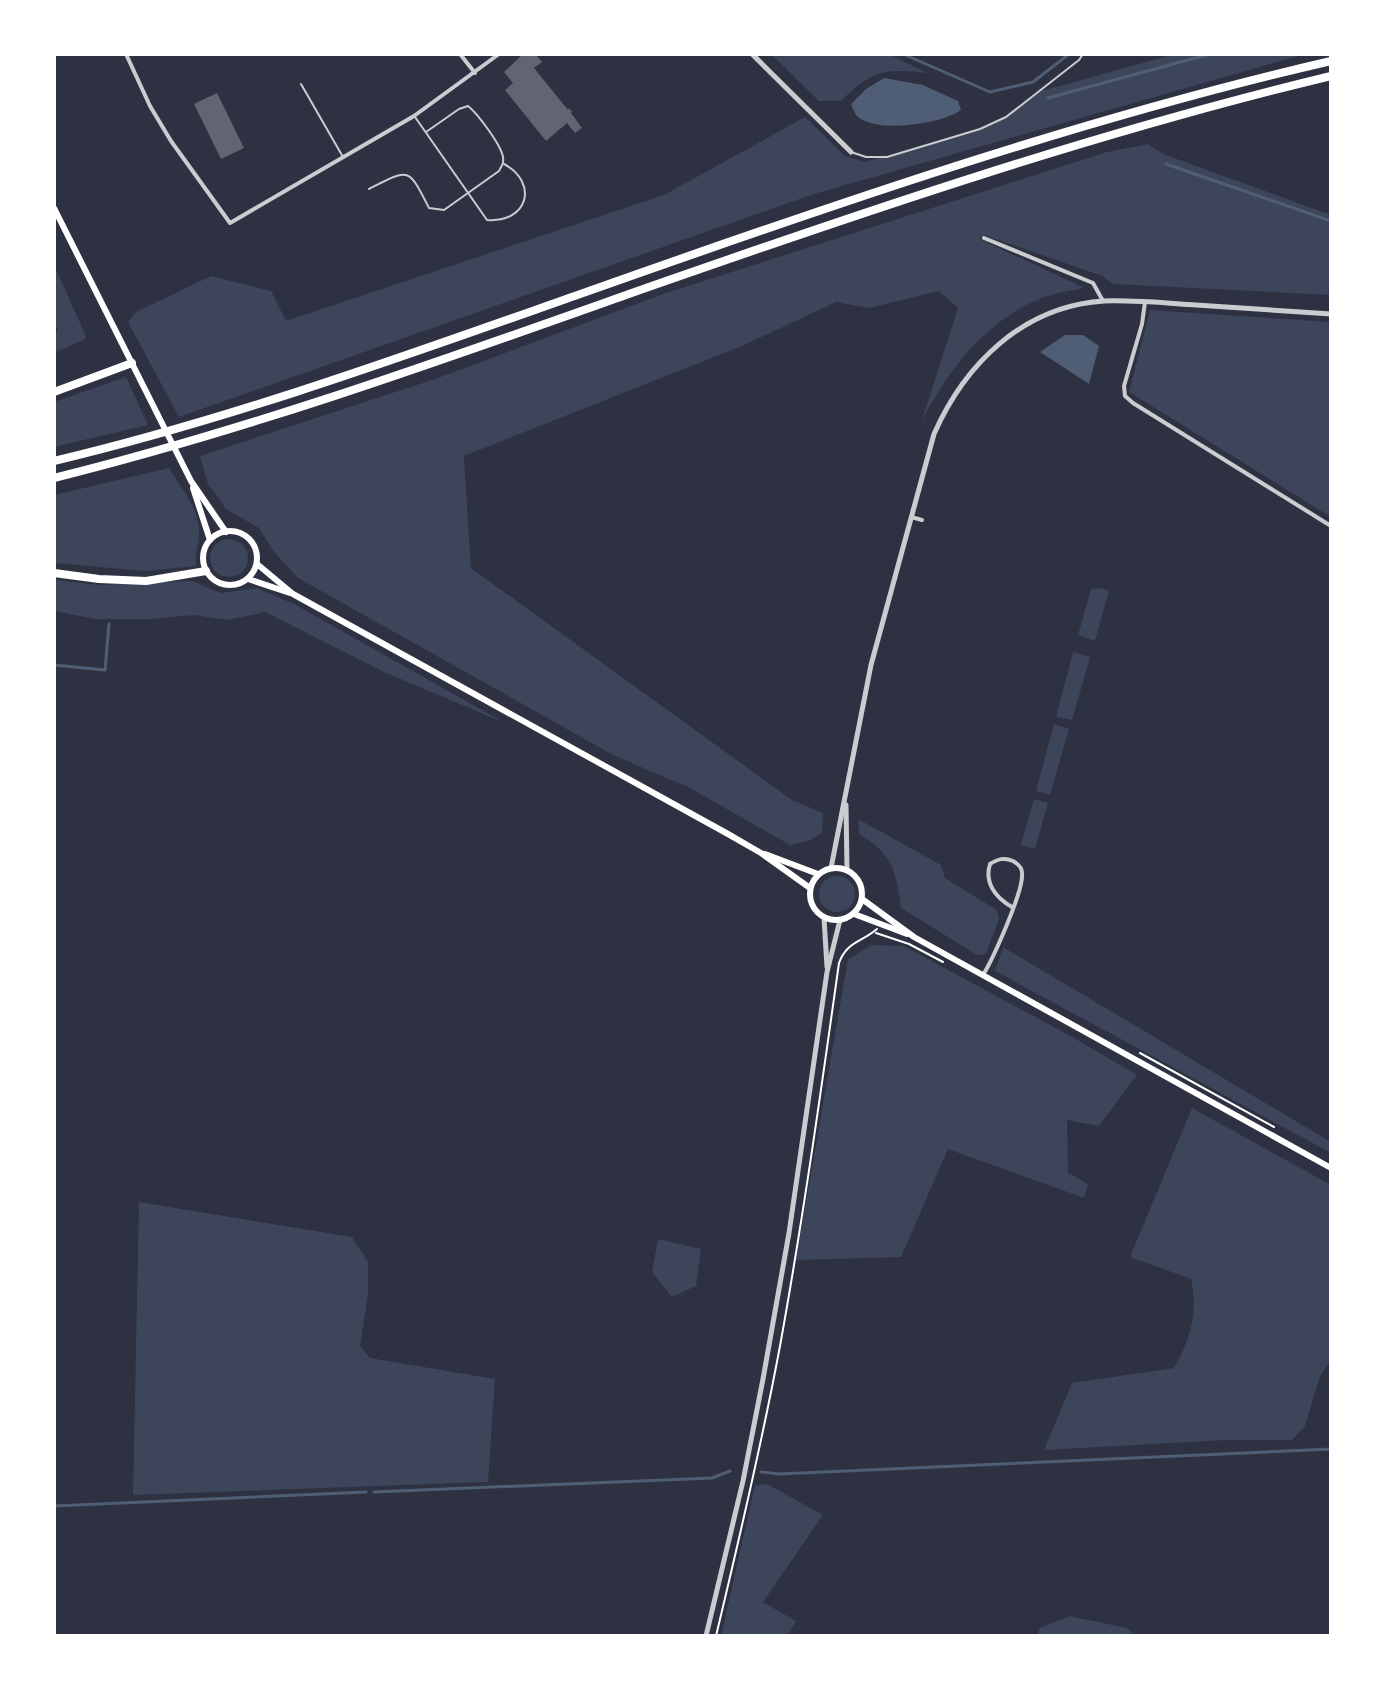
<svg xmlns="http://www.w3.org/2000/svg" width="1385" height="1690" viewBox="0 0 1385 1690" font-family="Rubik,sans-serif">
<rect width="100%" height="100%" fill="#2d3142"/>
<g fill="#3c4559">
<path d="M 771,54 L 889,54 L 927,73 C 886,68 870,71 841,101 L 819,101 Z"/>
<polygon points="1175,54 1305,54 814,194 179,417 128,322 136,312 211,276 271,291 286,321 664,195 805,117 845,156 865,162 980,129 1006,117 1038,92"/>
<path d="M 1148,144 L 1163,154 L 1331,215 L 1331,295 L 1113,284 L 1102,276 L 984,235 L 979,239 L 1085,288 C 1073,290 1060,292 1048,296 C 990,315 947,370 921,423 L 958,308 L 939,291 L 869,308 L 836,302 L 742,346 L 464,456 L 471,568 L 792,800 L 823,813 L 822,833 L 808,841 L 790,845 L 690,788 L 613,755 L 298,578 L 274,552 L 259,528 L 226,509 L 208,484 L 200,456 L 435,379 L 666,293 L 1107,152 Z"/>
<polygon points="54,265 86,336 85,339 54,353 54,333 58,331 54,322"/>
<polygon points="1150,310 1331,322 1331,517 1129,392"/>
<polygon points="126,377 148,425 54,447 54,402"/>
<path d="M 169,468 C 181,488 200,509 199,534 C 199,545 195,553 196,566 L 145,571 L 54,563 L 54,495 Z"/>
<circle cx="229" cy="558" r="19"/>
<polygon points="54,580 99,585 192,581 221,593 257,588 294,604 505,723 384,672 265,612 228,620 194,615 151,619 95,619 54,611"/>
<polygon points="1101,588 1109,591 1095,641 1078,635 1091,589"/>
<polygon points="1073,652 1090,657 1072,720 1056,717"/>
<polygon points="1054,724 1069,729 1050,795 1036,791"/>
<polygon points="1034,799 1048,803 1035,849 1021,845"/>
<path d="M 858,819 L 941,865 L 945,878 L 997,910 L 999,919 L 986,954 L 977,955 L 901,908 C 896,871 893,854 859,834 Z"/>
<circle cx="837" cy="894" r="18"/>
<polygon points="872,945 904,946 1076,1039 1137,1075 1099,1126 1067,1120 1068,1173 1088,1184 1084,1198 948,1149 901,1257 796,1260 848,959"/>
<polygon points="1003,947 1331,1142 1331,1153 995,971"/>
<path d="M 1192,1108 L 1331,1185 L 1331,1360 L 1320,1376 L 1305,1426 L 1292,1440 L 1227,1440 L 1044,1450 L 1072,1383 L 1174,1368 C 1191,1340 1198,1311 1191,1279 L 1130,1257 Z"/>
<polygon points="139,1202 352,1237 368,1262 368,1294 360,1346 370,1358 495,1379 488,1482 133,1495"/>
<polygon points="658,1239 701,1249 696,1286 672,1297 652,1272"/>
<polygon points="767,1484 823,1515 763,1602 796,1621 787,1636 721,1636 755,1485"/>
<polygon points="1069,1616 1127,1628 1136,1636 1037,1636 1040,1628"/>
</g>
<g fill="#4f5d75">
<path d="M 884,78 L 923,85 L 958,101 L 961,110 C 942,124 876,134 857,116 C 855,114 852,106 851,104 L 866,89 Z"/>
<polygon points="1065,335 1083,335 1099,346 1089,384 1040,352"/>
</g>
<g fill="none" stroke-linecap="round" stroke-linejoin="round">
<g stroke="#4f5d75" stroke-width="3">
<polyline points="903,54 990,92 1033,82 1069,54"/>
<polyline points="1048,98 1210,54"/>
<polyline points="1166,164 1331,221"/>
<polyline points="54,665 105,670 109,624"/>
<polyline points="761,1472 779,1474 1331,1449"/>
<polyline points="374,1492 712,1478 730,1471"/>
<polyline points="54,1506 366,1492"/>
</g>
</g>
<g fill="#626471">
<polygon points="523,54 535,54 542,62 534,68 568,110 569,108 572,112 571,113 582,128 575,133 567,123 546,141 505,90 513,83 504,72"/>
<polygon points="217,93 244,148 221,159 194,104"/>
</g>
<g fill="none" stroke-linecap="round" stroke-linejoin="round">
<g stroke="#fff" stroke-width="2">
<polyline points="876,933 909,944 943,962"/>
<polyline points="1140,1053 1274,1127"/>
<path d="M 716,1636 C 739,1540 762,1443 780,1346 C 803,1219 821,1091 839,963 C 846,942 862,942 877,929"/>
</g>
<g stroke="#caccd0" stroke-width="2">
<polyline points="301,84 343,157"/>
<path d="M 415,117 L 487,220 C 528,223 539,183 504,164"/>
<polyline points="851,152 866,157 887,157 980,129 1006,117 1079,60 1083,54"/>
<path d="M 369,189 C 410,168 408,167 429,208 L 444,210 L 499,171 C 502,165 504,164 503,157 C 501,145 478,114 468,106 L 459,109 L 426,132"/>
</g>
<g stroke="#caccd0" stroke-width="4">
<polyline points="126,54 150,106 171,141 230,223 414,116 499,54"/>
<polyline points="460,54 475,73"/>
<polyline points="984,238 1093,283 1103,301"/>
<polyline points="1145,302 1142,324 1124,386 1125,396 1133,403 1331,526"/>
<polyline points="911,517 922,520"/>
<path d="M 983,975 C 993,959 1022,894 1022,876 C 1023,869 1020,865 1013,861 C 1004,857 998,859 990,864 C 984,883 996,898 1012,907"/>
</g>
<g stroke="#caccd0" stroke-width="5">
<polyline points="752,54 851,152"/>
<polyline points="846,805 847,869"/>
<path d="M 831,868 L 871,665 L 934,434 C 965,364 1023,306 1104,301 C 1134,300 1165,303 1196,305 C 1241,308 1286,311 1331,314"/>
<polyline points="824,918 827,967"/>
<polyline points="706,1636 743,1481 763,1379 789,1233 827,972 840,920"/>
</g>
<g stroke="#fff" stroke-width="6">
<polyline points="54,208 191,481 226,532"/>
<polyline points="193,488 210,540"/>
<circle cx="230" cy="558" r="27"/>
<polyline points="257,564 293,594 728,834 761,853 810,888"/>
<polyline points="248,579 290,593"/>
<polyline points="765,854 818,874"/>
<circle cx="836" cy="894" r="26"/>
<polyline points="862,899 914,937 1331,1168"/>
<polyline points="854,914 907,934"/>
</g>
<g stroke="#fff" stroke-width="8">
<polyline points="54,392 132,363"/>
<path d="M 54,461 C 235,418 410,354 586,292 C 829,206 1080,119 1331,61"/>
<path d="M 54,478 C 255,428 448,358 643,289 C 869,210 1098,132 1331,76"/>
<polyline points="54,573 99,579 146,581 206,571"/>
</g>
</g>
<rect width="1385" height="1690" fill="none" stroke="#ffffff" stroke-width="112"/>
</svg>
